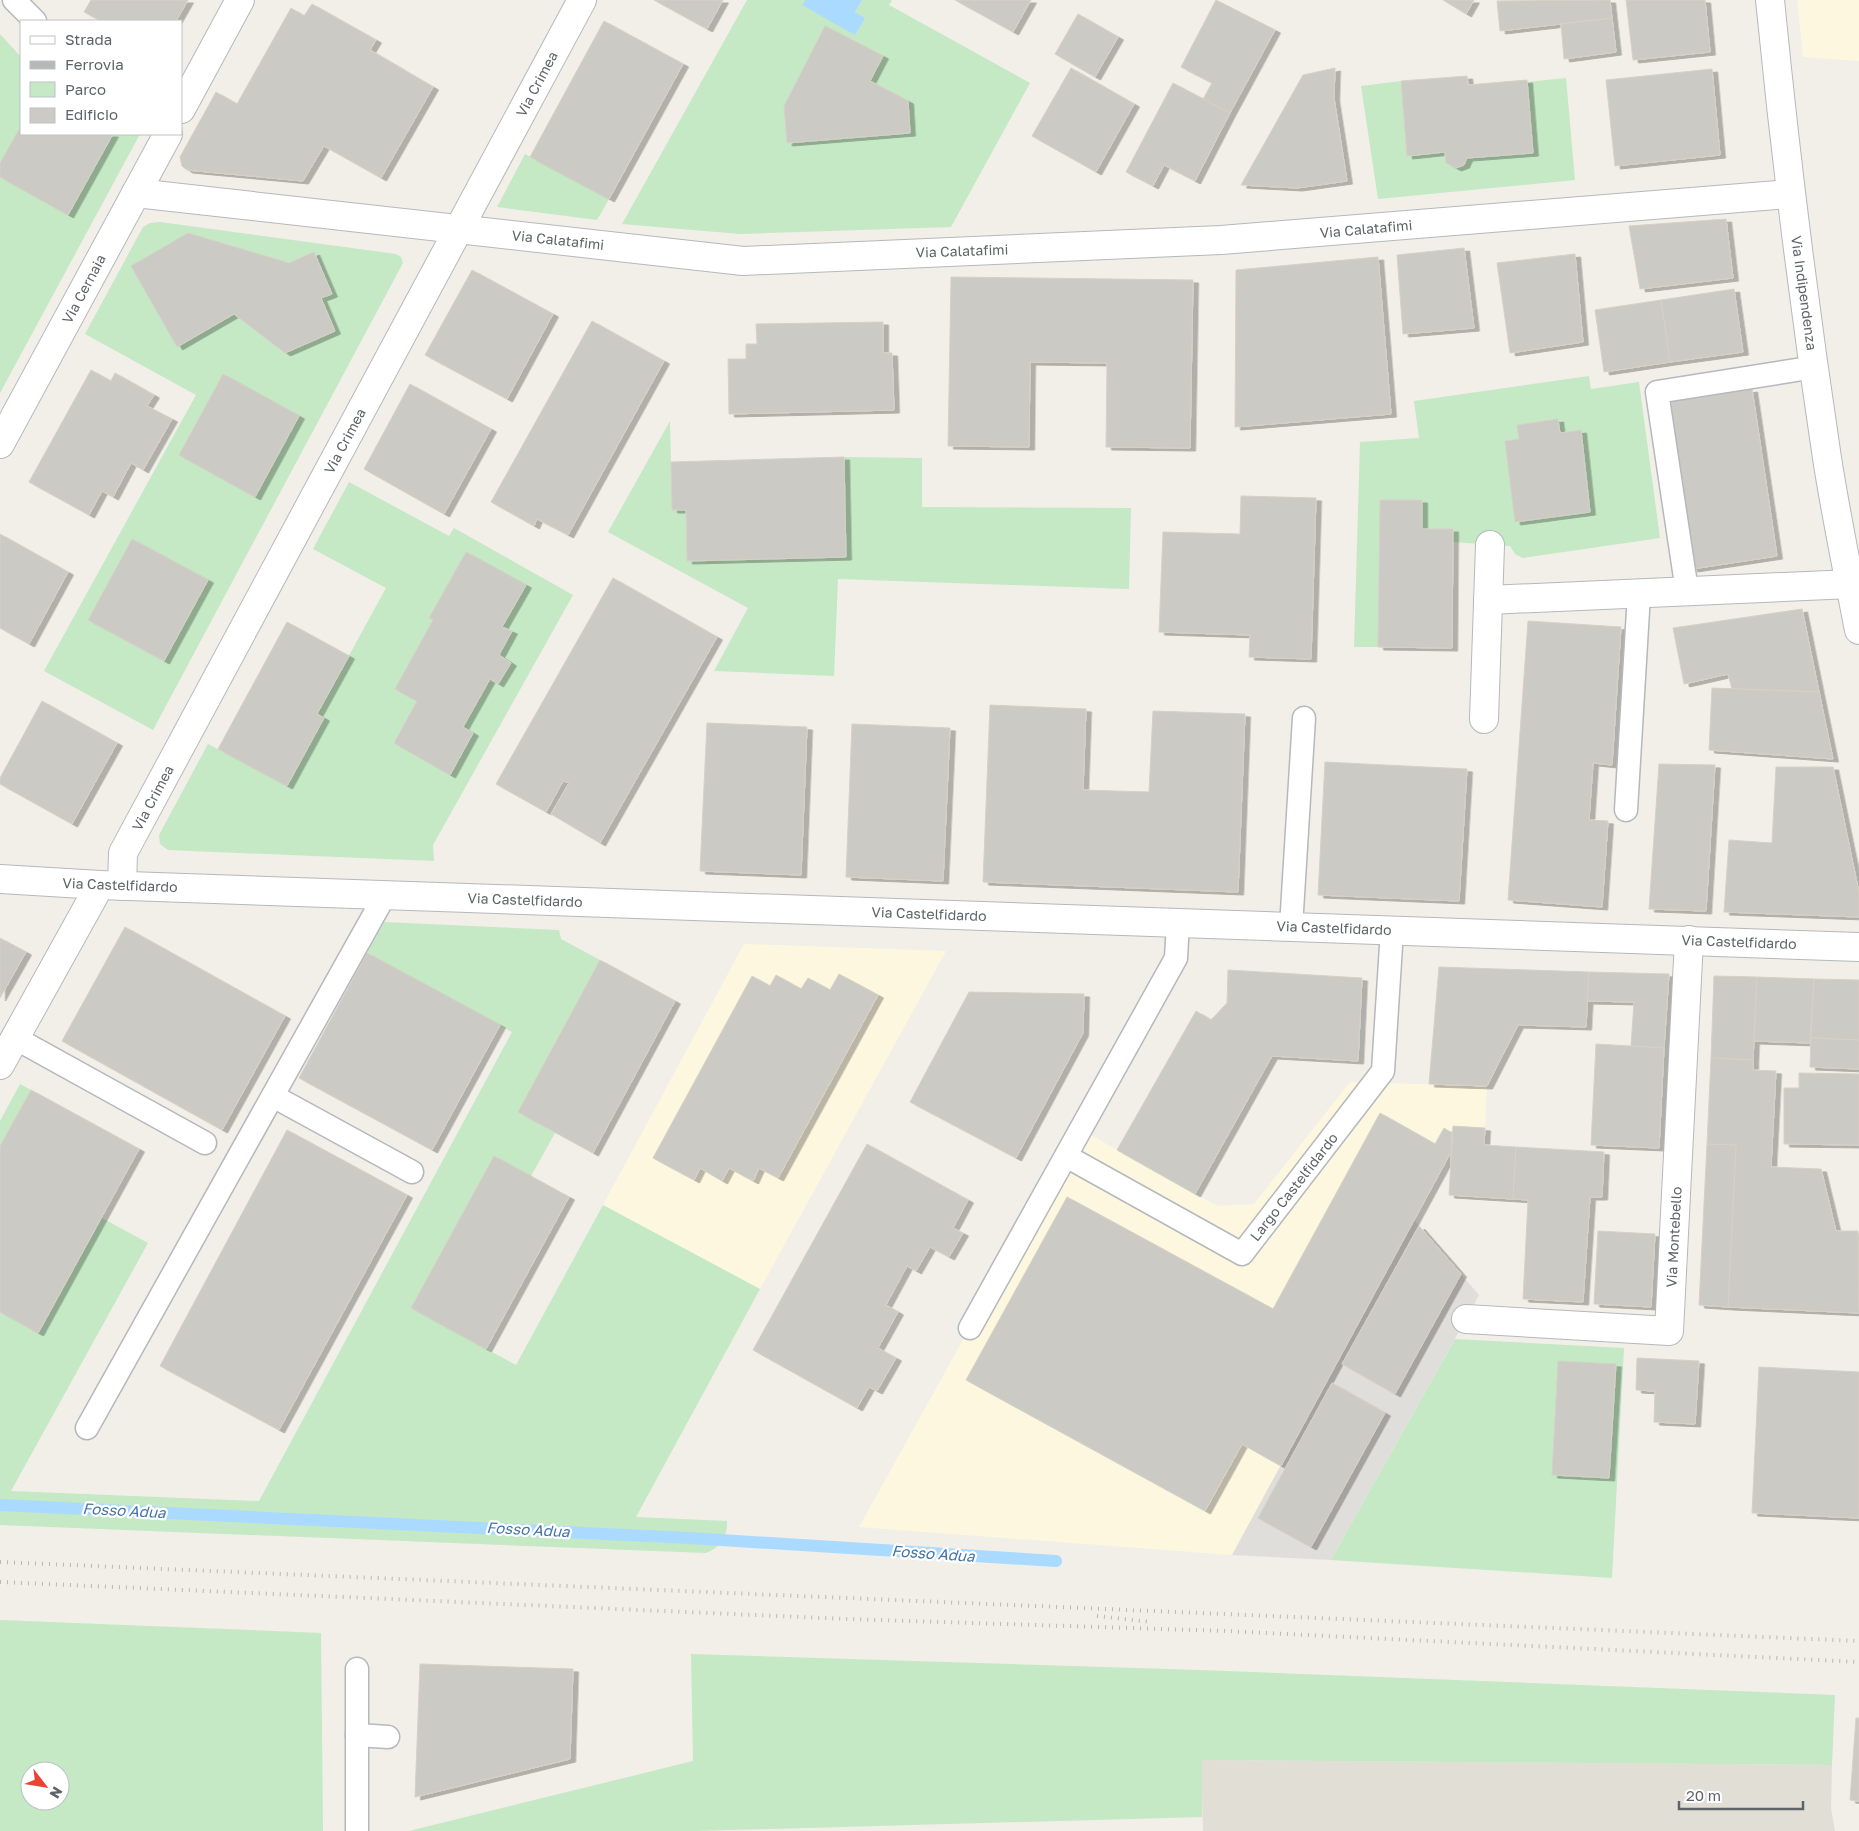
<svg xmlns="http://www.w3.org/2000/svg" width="1859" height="1831" viewBox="0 0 1859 1831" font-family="'Golos Text',sans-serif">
<defs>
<filter id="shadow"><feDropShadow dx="5.5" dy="3" stdDeviation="0" flood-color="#0004"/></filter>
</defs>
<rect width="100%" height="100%" fill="#f1efe8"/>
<g fill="#fef7e0">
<polygon points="1797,0 1859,0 1859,61 1803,57"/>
<polygon points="744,944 946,951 760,1289 603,1205"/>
<polygon points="1350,1082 1487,1086 1485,1128 1453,1127 1451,1152 1232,1555 859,1527 1080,1129 1217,1206 1254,1204"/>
</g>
<polygon fill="#e0deda" points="1414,1220 1479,1295 1466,1319 1331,1560 1232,1555"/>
<polygon fill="#e1ded6" points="1201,1760 1832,1765 1831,1808 1835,1831 1203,1831"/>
<g fill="#c5e8c5" fill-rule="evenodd">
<path d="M 747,0 L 805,0 L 802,5 L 865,18 L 855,12 L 862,0 L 892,0 L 889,5 L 1030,83 L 951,227 L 740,234 L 622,224 ZM 825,27 L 870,81 L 908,101 L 910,133 L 787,143 L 784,106 Z"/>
<polygon points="0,34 21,57 21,126 0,163"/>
<polygon points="1566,78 1575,180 1378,199 1361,86 1401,81 1407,156 1445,152 1446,163 1456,168 1464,165 1467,158 1532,153 1527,82"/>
<polygon points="113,134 140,134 0,393 0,177 68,215"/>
<polygon points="525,154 609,199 597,220 497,207"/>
<path d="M 160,222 L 396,254 L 401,257 L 403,263 L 153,730 L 44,671 L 196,395 L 85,334 L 143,227 L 150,223 ZM 188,234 L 289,263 L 314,252 L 332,293 L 321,298 L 335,331 L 285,353 L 234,314 L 177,346 ZM 223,374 L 299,416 L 255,497 L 179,455 ZM 132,539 L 207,580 L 163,661 L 88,620 Z"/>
<path d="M 1589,376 L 1591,389 L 1639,382 L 1660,538 L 1523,558 L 1515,554 L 1510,546 L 1453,542 L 1453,529 L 1422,529 L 1422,500 L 1380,500 L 1378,647 L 1354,647 L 1360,442 L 1419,438 L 1414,401 ZM 1558,419 L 1560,433 L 1581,431 L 1590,512 L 1515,521 L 1505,441 L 1519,439 L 1518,425 Z"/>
<polygon points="670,421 672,510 686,510 688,561 846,557 844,457 922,458 922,507 1131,508 1129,589 838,579 834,676 714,671 748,608 608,532"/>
<path d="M 349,482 L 449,536 L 454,528 L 573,595 L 433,845 L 434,861 L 168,850 L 160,844 L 159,835 L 208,744 L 287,786 L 324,718 L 317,714 L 386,588 L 313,549 ZM 466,552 L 525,586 L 502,627 L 511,632 L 499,655 L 510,663 L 499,684 L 490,679 L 463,727 L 473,734 L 450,774 L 394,743 L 417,701 L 433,620 L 429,618 Z"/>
<path d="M 384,922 L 559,930 L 561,939 L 600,960 L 518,1112 L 555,1133 L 531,1176 L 494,1156 L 411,1308 L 516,1365 L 603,1205 L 760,1289 L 636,1517 L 727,1521 C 727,1538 722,1546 706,1553 L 0,1525 L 0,1312 L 39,1333 L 102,1218 L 148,1243 L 11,1491 L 259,1501 L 512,1032 L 367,953 Z"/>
<polygon points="20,1084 31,1090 0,1146 0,1121"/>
<path d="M 1455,1339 L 1624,1348 L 1612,1578 L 1331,1560 ZM 1616,1364 L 1609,1477 L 1552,1475 Z"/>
<path d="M 0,1620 L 321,1633 L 323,1831 L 0,1831 ZM 30,1771 L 60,1771 L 60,1801 L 30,1801 Z"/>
<polygon points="691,1654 1199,1670 1835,1695 1832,1765 1202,1760 1202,1817 696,1831 409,1831 693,1761"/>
</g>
<polygon fill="#aadaff" points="805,0 862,0 855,12 865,18 855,35 802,5"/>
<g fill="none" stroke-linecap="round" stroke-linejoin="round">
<polyline stroke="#aadaff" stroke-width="12" points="0,1505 689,1538 1056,1561"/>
</g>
<g fill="#cccac5" stroke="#d6d1c6" filter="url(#shadow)">
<polygon points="91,0 188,0 176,21 101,21 84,12"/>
<polygon points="654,0 723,0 707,29"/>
<polygon points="955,0 1031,0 1013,32"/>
<polygon points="1216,0 1275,30 1230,113 1203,99 1212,83 1181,67"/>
<polygon points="1443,0 1474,0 1466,14"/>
<polygon points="1610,0 1612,18 1500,31 1497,1"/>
<polygon points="1626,0 1705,0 1710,52 1633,60"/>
<polygon points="312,4 376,40 370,50 433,87 381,178 324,146 303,181 187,170 182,166 180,157 216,92 237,104 291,8 304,16"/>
<polygon points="1078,14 1118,37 1095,77 1055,54"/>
<polygon points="1612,18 1616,52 1564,59 1561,24"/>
<polygon points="604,21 683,64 609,199 530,157"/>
<polygon points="825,26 883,56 870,81 908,101 910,133 787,143 784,106"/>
<polygon points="1071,68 1134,104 1096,172 1032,136"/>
<polygon points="1335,68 1334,98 1347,181 1297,188 1241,185 1303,75"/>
<polygon points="1712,69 1720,155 1615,166 1606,80"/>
<polygon points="1467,76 1468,85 1527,80 1533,153 1467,158 1464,165 1456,168 1446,163 1445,152 1407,156 1401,81"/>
<polygon points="1173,83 1230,113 1195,181 1164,165 1153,186 1126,172"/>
<polygon points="21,126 21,134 113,134 68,215 0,177 0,163"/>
<polygon points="1726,219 1733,278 1640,289 1629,226"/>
<polygon points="188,233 289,263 314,252 332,294 321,298 335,331 285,353 234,314 177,347 131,266"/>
<polygon points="1464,248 1474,328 1403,334 1397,255"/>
<polygon points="1575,254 1583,342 1510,353 1497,263"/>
<polygon points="1378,257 1391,414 1235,427 1236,270"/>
<polygon points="472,270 553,314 507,399 425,355"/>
<polygon points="951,277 1193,280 1190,448 1106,447 1107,363 1030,362 1029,447 948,446"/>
<polygon points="1734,289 1743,352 1670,362 1661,300"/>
<polygon points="1661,300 1670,362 1604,372 1595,310"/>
<polygon points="592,321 664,361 568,535 537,519 534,526 491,502"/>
<polygon points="883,322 883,353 892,353 894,410 729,414 728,359 746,359 746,344 757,344 756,324"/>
<polygon points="91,370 111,381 115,373 154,395 147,406 172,419 143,470 131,463 113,497 102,491 89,515 29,482"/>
<polygon points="223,374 299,416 255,497 179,455"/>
<polygon points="410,384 491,429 444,514 364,469"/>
<polygon points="1752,389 1777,556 1692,569 1667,402"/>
<polygon points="1558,419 1560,433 1581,430 1590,512 1515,522 1505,441 1519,439 1517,425"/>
<polygon points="844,457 846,557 687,561 686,510 672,510 671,462"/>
<polygon points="1241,496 1316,498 1311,659 1249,657 1250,635 1159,632 1163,532 1240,534"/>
<polygon points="1380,500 1422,500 1422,529 1453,529 1452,648 1378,647"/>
<polygon points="0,534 68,572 29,644 0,628"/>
<polygon points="132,539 208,580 164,661 88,620"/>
<polygon points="466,552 526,585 502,627 512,631 499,655 511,663 498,684 490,679 463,727 473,733 450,775 394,743 417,701 395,689 433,620 429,618"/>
<polygon points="613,578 717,637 600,843 551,814 569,783 563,781 546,812 496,784"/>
<polygon points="1802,609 1819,692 1732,689 1728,674 1684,684 1673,628"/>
<polygon points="1528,621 1621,627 1612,765 1593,763 1589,820 1608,821 1602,907 1508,900"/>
<polygon points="287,622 349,656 317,714 324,718 287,786 218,749"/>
<polygon points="1712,688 1819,692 1833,759 1709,750"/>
<polygon points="42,701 117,743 72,824 0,784 0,778"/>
<polygon points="990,705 1086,709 1083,790 1149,792 1153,711 1245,714 1238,892 983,882"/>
<polygon points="707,723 807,727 801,875 700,871"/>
<polygon points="852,724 950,728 943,881 846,877"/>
<polygon points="1325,762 1467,769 1459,901 1318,895"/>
<polygon points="1659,764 1715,765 1706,911 1649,909"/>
<polygon points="1776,767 1833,767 1859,893 1859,917 1724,912 1729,840 1772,843"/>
<polygon points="125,927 285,1016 222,1130 62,1041"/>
<polygon points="0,938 26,952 0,998"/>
<polygon points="367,953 500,1025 432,1150 299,1078"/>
<polygon points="600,960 675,1001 593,1153 518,1112"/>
<polygon points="1439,967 1589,972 1586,1027 1518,1025 1487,1086 1429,1084"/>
<polygon points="1228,970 1362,978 1358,1061 1272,1056 1195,1194 1117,1150 1196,1011 1211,1020 1227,1003"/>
<polygon points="1589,972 1669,974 1664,1048 1631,1046 1634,1002 1587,1001"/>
<polygon points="839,974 878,995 778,1178 759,1168 753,1181 729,1168 722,1181 700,1168 694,1180 653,1158 752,976 770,986 776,975 801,989 808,978 830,990"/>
<polygon points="1714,976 1757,977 1753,1060 1711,1058"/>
<polygon points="1757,977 1814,979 1810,1043 1754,1041"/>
<polygon points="1814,979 1859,980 1859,1040 1811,1038"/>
<polygon points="969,992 1084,994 1083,1033 1016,1158 910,1102"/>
<polygon points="1811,1038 1859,1040 1859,1069 1810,1067"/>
<polygon points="1596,1044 1664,1048 1659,1148 1591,1145"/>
<polygon points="1711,1058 1753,1060 1753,1070 1776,1071 1771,1167 1821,1169 1836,1231 1858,1231 1859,1313 1728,1307 1736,1145 1707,1144"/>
<polygon points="1799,1073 1859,1074 1859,1145 1784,1144 1784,1088 1799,1088"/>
<polygon points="31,1090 139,1149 38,1333 0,1312 0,1146"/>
<polygon points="1380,1113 1435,1144 1444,1128 1452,1133 1451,1152 1281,1466 1242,1444 1205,1511 966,1380 1067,1197 1273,1309"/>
<polygon points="1453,1126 1485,1128 1484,1145 1516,1147 1513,1199 1449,1195"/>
<polygon points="287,1130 407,1195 279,1430 160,1366"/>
<polygon points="867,1144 968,1200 953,1228 963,1233 949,1257 930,1247 916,1271 907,1266 886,1305 898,1312 878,1348 896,1358 877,1391 869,1387 857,1408 753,1350"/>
<polygon points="1707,1144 1736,1145 1728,1307 1699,1305"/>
<polygon points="1516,1147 1604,1152 1602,1197 1590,1197 1583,1302 1523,1299 1528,1200 1513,1199"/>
<polygon points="494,1156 569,1197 486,1349 411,1308"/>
<polygon points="1419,1226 1461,1274 1395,1394 1342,1364"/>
<polygon points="1598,1231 1655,1234 1651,1307 1594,1304"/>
<polygon points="1637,1358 1699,1361 1695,1424 1654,1422 1655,1391 1636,1390"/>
<polygon points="1558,1361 1616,1364 1609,1478 1552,1475"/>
<polygon points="1759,1367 1859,1372 1859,1518 1752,1513"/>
<polygon points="1332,1383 1385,1413 1311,1547 1258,1518"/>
<polygon points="420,1664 573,1669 570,1759 415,1797"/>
<polygon points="1856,1718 1859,1718 1859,1801 1850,1800"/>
</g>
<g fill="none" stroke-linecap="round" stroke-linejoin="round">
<defs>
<g id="service">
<polyline points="14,0 35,21"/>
<polyline points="1687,591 1657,392 1815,367"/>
<polyline points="1626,810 1639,594"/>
<polyline points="1291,927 1304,718"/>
<polyline points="15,1038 205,1143"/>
<polyline points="273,1096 412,1172"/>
<polyline points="1066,1156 1242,1254 1383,1071 1392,930"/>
<polyline points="970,1328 1176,958 1178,922"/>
<polyline points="87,1428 385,895"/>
<polyline points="357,1669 357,1831"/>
<polyline points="357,1735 388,1737"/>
</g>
<g id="minor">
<polyline points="181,109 240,0"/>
<polyline points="136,193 743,261 1221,240 1789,194"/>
<polyline points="0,444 168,134"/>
<polyline points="1488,600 1851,584"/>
<polyline points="1484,719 1490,545"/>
<polyline points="0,879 100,885 1859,947"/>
<polyline points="122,886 123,853 582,0"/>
<polyline points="0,1065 100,885"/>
<polyline points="1466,1319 1669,1331 1689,940"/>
</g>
<path id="tertiary" d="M 1770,0 C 1785,153 1804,306 1827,458 C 1836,516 1848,573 1859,630"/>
</defs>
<use href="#service" stroke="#b5b8bc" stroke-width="25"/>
<use href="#minor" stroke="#b5b8bc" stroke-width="30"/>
<use href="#tertiary" stroke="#b5b8bc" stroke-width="30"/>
<use href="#service" stroke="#fff" stroke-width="22"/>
<use href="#minor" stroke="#fff" stroke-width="28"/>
<use href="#tertiary" stroke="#fff" stroke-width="28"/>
<g stroke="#b6b7b8" stroke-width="4" stroke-dasharray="1 6" stroke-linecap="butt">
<polyline points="0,1562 1859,1641"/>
<polyline points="0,1582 847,1619 1225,1631 1859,1662"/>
<polyline points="1097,1616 1152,1622"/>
</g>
</g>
<g text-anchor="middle" stroke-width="4.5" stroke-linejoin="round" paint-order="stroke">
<g font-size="14" fill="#5f6368" stroke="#fff">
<text transform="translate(537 84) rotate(-62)" y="5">Via Crimea</text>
<text transform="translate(1366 229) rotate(-5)" y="5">Via Calatafimi</text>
<text transform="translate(558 240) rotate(6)" y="5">Via Calatafimi</text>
<text transform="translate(962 251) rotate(-2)" y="5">Via Calatafimi</text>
<text transform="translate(84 289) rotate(-62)" y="5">Via Cernaia</text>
<text transform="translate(1804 293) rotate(82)" y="5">Via Indipendenza</text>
<text transform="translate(345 441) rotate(-62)" y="5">Via Crimea</text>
<text transform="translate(153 798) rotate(-62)" y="5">Via Crimea</text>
<text transform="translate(120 885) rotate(2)" y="5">Via Castelfidardo</text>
<text transform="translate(525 900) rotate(2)" y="5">Via Castelfidardo</text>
<text transform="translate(929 914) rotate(2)" y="5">Via Castelfidardo</text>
<text transform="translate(1334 928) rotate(2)" y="5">Via Castelfidardo</text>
<text transform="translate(1739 942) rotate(2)" y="5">Via Castelfidardo</text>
<text transform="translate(1294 1187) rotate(-52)" y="5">Largo Castelfidardo</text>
<text transform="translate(1674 1237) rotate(-87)" y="5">Via Montebello</text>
</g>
<g font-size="15" font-style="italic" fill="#4174aa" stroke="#fff">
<text transform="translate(124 1511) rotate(3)" y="5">Fosso Adua</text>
<text transform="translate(528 1530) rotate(3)" y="5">Fosso Adua</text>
<text transform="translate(933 1554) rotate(4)" y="5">Fosso Adua</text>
</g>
</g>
<rect x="20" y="20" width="162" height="115" fill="#ffffff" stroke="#bfc1c3"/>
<rect x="30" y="36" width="25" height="8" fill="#ffffff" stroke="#bfc1c3"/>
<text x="65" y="45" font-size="15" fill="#5f6368">Strada</text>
<rect x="30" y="61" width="25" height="8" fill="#b6b7b8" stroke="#bfc1c3"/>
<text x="65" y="70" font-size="15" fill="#5f6368">Ferrovia</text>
<rect x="30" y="82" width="25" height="15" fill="#c5e8c5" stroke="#bfc1c3"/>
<text x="65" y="95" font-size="15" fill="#5f6368">Parco</text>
<rect x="30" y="108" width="25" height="15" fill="#cccac5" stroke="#bfc1c3"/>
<text x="65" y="120" font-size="15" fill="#5f6368">Edificio</text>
<g transform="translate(45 1786) rotate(121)"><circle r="24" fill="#ffffff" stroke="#bfc1c3"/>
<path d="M0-4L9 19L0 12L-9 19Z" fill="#ea4335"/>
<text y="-8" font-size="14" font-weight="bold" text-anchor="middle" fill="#5f6368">N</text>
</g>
<path d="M1679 1801v8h124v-8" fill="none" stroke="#5f6368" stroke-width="2.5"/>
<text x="1686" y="1801" font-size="15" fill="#5f6368" stroke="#ffffff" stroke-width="4" paint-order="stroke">20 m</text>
</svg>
